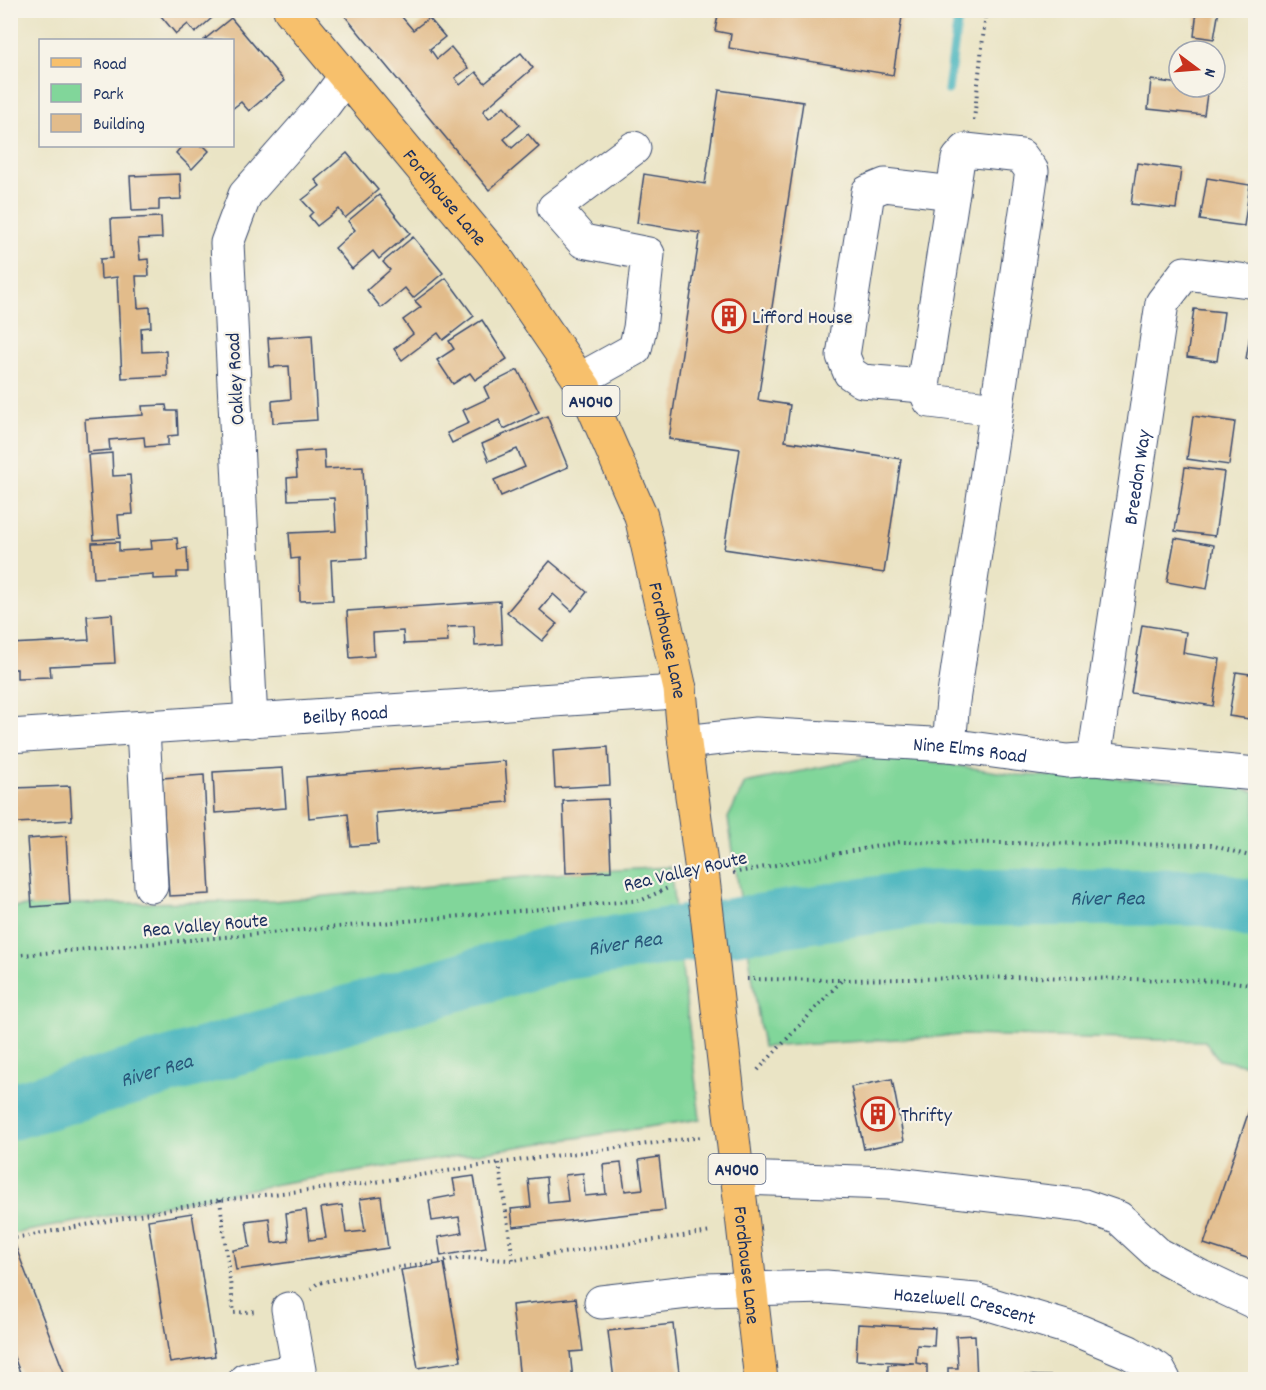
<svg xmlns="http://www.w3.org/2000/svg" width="1266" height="1390" viewBox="0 0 1266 1390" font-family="Dekko,sans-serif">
<rect width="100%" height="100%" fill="#f7f3e8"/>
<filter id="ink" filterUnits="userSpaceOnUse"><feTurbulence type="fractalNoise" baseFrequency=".0167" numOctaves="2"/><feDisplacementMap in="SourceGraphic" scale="12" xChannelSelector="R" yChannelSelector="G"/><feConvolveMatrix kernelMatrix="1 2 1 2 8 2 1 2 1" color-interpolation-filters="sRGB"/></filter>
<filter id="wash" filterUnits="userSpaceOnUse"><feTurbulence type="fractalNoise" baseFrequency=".008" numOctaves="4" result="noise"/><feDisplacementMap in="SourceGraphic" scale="24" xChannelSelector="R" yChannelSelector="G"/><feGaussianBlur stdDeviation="1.35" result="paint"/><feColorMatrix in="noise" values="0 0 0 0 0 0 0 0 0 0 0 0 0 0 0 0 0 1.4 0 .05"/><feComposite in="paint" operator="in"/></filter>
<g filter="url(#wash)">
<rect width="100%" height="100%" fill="#eae4c5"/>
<g fill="#81d69a" stroke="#4e827c" stroke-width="1.5">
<polygon points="883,754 1017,775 1222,782 1255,792 1255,1066 1219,1060 1205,1041 965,1035 763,1047 728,818 745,783"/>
<polygon points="670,867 700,1119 289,1182 11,1234 11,907 70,904 274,901 566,873"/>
</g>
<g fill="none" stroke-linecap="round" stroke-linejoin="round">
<polyline stroke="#45b4bd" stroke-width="9" points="948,90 959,10"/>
<path stroke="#45b4bd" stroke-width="57" id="s1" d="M 10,1112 L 562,952 L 921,898 L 1205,897 L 1256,911"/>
</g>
<g id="blocks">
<g fill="#e2bc8b">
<polygon points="156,10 221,10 195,33 188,24 176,34"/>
<polygon points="340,10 411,10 402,17 413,30 429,18 445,37 430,49 437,59 451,47 468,68 455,78 460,85 476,72 485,83 521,53 533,68 483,111 489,119 504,106 520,125 504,139 512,148 528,134 539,147 489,190"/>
<polygon points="719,10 903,10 893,75 729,48 731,34 715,31"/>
<polygon points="1197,10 1219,10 1214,39 1194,36"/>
<polygon points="231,18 284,81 249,111 241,102 232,109 232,40 204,40"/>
<polygon points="1151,80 1179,84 1179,87 1208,87 1204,115 1148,109"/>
<polygon points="719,90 803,102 758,400 790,405 785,441 901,459 884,573 724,549 740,449 669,439 700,233 637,223 644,174 705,184"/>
<polygon points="182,146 204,146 209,151 192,169 176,153"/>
<polygon points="347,153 378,190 345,218 339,209 317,226 309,216 313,212 302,200 320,186 315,180"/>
<polygon points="1137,163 1181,169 1176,209 1131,204"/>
<polygon points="180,174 181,199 159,200 159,210 132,211 130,176"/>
<polygon points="1207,178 1250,185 1244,226 1200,220"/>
<polygon points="379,195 410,233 379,259 373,251 352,269 335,248 355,230 348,221"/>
<polygon points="161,217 162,238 138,239 140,260 148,259 149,276 136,276 138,308 150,307 151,327 141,328 142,352 166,351 167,376 122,378 117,277 101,279 100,259 113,258 111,219"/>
<polygon points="413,237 443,273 413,298 405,288 381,308 367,290 390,270 383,262"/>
<polygon points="446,278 474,316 443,340 438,333 402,360 394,349 413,334 403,320 421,307 415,301"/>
<polygon points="1194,309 1224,312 1217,361 1187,357"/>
<polygon points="1254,311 1256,311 1256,361 1246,359"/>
<polygon points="482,320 507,359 475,380 470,373 453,384 437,360 454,349 449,341"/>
<polygon points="312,335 317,420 273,423 272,401 291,399 289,366 270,367 268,338"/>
<polygon points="518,370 539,412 504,429 499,420 452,443 447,433 469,423 463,410 489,398 484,387"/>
<polygon points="166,405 167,411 177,411 178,435 168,436 168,445 145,447 144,437 109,440 110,450 87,452 85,419 143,415 142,406"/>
<polygon points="547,416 568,467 501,496 494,480 525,467 517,449 489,461 482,444"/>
<polygon points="1193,416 1235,422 1229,465 1187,459"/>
<polygon points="324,450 325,469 363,467 367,558 331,560 333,600 300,601 299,558 291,559 289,533 336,531 334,498 288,500 287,478 297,477 295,452"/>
<polygon points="112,453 113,476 130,475 133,514 118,515 120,538 94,540 88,455"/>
<polygon points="1185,467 1224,472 1215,536 1175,531"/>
<polygon points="177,538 178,549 187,548 188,572 177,572 177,578 153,579 153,574 94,578 92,543 119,542 119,551 152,549 151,540"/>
<polygon points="1175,538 1214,545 1207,589 1167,582"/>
<polygon points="550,561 587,592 572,611 553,594 540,610 557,624 542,641 507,612"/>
<polygon points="500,601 502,644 475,646 474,626 447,627 448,642 404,644 403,631 373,633 374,656 350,658 347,611"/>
<polygon points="112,614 115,663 50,666 51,677 17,678 17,669 10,669 10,644 89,640 87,616"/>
<polygon points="1142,625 1186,632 1183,653 1220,659 1213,706 1131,693"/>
<polygon points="1236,672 1256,675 1256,720 1229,716"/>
<polygon points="608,747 610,785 555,788 553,751"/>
<polygon points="505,761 508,802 376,813 378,844 351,846 348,814 309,818 306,777"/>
<polygon points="283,768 286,808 215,813 213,772"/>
<polygon points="204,775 210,894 169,896 162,778"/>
<polygon points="70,786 72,820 16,823 14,788"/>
<polygon points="608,799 611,871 566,873 563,801"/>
<polygon points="66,836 70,904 32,907 27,839"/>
<polygon points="892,1079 904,1141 864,1149 851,1087"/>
<polygon points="1255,1093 1256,1093 1256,1261 1204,1244"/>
<polygon points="659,1157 665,1210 513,1227 511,1209 531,1207 528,1179 546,1177 548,1203 568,1201 565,1175 583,1173 585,1196 606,1194 603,1165 621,1163 625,1191 643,1189 639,1160"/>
<polygon points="474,1176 486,1248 441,1256 438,1237 462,1233 459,1217 432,1221 429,1200 456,1195 453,1179"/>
<polygon points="381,1196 388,1248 236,1270 233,1250 250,1247 246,1221 269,1218 272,1243 289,1241 286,1213 306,1210 310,1240 326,1238 321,1208 342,1205 346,1233 365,1231 360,1199"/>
<polygon points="192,1213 215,1356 170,1363 148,1220"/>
<polygon points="15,1245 67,1380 23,1380 10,1347 10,1246"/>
<polygon points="444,1263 461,1361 418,1368 401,1270"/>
<polygon points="576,1298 583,1351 570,1352 573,1380 520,1380 512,1305"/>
<polygon points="673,1324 680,1380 614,1380 608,1331"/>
<polygon points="858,1324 935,1328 934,1346 917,1345 916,1363 927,1365 927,1380 851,1380 851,1374 888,1374 888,1365 914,1363 856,1360"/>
<polygon points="975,1335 977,1380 948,1380 948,1368 958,1368 956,1336"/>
<polygon points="1006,1375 1086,1377 1086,1380 1006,1380"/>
</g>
</g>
</g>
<g filter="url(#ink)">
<use href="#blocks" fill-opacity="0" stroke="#3a4a6d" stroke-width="1.5"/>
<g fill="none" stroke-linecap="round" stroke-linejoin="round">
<defs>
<g id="minor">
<polyline points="579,380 635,349 640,328 648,254 583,241 554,208 634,148"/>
<polyline points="923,386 862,381 850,373 843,356 868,192 885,185 953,193"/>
<polyline points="251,721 227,243 245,195 325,104 345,77"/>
<polyline points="143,728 151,886"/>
<path id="s2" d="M 10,736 L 660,693 L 680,689"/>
<path id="s3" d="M 685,742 L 756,734 L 949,745 L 1067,761 L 1094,759 L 1256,774"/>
<polyline points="949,745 953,701 1032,171 1021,156 966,150 958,159 923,386 930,401 996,409"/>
<path id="s4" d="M 1094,759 L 1162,303 L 1185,273 L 1256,282"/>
<polyline points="739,1178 888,1183 1084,1206 1119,1218 1158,1254 1201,1277 1256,1303"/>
<path id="s5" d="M 601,1302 L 705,1290 L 826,1287 L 976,1300 L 1079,1331 L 1129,1352 L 1158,1369 L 1164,1380"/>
<polyline points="245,1380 299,1370 288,1309"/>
</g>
<g id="major">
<path id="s6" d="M 290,10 L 495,256 L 585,388 L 641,516 L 680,689 L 684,736 L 703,879 L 761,1380"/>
</g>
</defs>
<use href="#minor" stroke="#3a4a6d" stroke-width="35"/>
<use href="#major" stroke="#3a4a6d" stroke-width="35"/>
<g stroke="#3a4a6d" stroke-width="4" stroke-dasharray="1.5 4.5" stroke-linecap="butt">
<polyline points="974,120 986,10"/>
<polyline points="733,873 900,842 1211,845 1256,858"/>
<polyline points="10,956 642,900 670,887"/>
<polyline points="747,979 842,980 1031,977 1224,981 1256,985"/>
<polyline points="758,1070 841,981"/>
<polyline points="499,1163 513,1260"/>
<polyline points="220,1200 234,1313 257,1311"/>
<polyline points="10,1239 220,1200 362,1184 499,1163 702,1137"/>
<polyline points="311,1289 318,1283 382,1270 462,1258 513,1260 711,1232"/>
</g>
<use href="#minor" stroke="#fff" stroke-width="33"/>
<use href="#major" stroke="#f7c06c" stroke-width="33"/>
</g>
</g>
<defs>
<symbol id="building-ring" viewBox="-11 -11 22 22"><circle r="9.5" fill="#f7f3e8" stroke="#c8321e" stroke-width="1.5"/><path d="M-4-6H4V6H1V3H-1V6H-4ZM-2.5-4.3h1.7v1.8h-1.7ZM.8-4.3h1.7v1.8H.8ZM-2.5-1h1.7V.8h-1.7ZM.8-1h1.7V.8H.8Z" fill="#c8321e"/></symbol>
</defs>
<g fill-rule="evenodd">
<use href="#building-ring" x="710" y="297" width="38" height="38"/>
<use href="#building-ring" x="859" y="1095" width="38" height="38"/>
</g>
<g text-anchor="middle" stroke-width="4.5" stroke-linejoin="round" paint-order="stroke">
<g fill="#f7f3e8" stroke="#5d6a87" stroke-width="1.5">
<rect x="562.5" y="386" width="57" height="30" rx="4.5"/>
<rect x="708.5" y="1154" width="57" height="30" rx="4.5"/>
</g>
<g font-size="18" font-weight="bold" fill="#1b2f5e">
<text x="591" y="407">A4040</text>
<text x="737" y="1175">A4040</text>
</g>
<g font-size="20" fill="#1b2f5e" stroke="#f7f3e8">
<text dy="7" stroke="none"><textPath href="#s6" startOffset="243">Fordhouse Lane</textPath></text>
<text transform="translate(234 379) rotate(-93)" y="7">Oakley Road</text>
<text dy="7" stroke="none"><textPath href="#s4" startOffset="285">Breedon Way</textPath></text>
<text dy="7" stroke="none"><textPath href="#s6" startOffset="747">Fordhouse Lane</textPath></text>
<text dy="7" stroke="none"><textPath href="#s2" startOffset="336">Beilby Road</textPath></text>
<text dy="7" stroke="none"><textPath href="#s3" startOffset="286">Nine Elms Road</textPath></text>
<text transform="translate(685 870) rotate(-13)" y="7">Rea Valley Route</text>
<text transform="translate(205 924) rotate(-5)" y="7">Rea Valley Route</text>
<text dy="7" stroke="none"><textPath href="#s6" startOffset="1377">Fordhouse Lane</textPath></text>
<text dy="7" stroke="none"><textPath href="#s5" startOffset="366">Hazelwell Crescent</textPath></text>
</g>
<g font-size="20" fill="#1b2f5e" stroke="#f7f3e8" text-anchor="start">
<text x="752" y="323">Lifford House</text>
<text x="901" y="1121">Thrifty</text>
</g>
<g font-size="21" font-style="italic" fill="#28577a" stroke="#f7f3e8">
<text dy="7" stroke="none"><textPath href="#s1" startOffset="1124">River Rea</textPath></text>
<text dy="7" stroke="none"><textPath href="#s1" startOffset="638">River Rea</textPath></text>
<text dy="7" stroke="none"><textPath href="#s1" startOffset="152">River Rea</textPath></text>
</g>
</g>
<rect width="1266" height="1390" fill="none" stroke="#f7f3e8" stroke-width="36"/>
<rect x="39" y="39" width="195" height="108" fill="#f7f3e8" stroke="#9fa5b1" stroke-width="1.5"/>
<rect x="51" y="58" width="30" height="9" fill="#f7c06c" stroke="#9fa5b1" stroke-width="1.5"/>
<text x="93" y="69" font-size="18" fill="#1b2f5e">Road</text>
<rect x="51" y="84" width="30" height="18" fill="#81d69a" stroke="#9fa5b1" stroke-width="1.5"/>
<text x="93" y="99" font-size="18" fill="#1b2f5e">Park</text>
<rect x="51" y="114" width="30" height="18" fill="#e2bc8b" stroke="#9fa5b1" stroke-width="1.5"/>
<text x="93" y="129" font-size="18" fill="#1b2f5e">Building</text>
<g transform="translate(1197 69) rotate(106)"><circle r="28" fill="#f7f3e8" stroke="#9fa5b1" stroke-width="1.5"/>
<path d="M0-4.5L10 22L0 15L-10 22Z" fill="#c8321e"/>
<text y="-9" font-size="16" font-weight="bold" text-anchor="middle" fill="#1b2f5e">N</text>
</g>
</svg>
